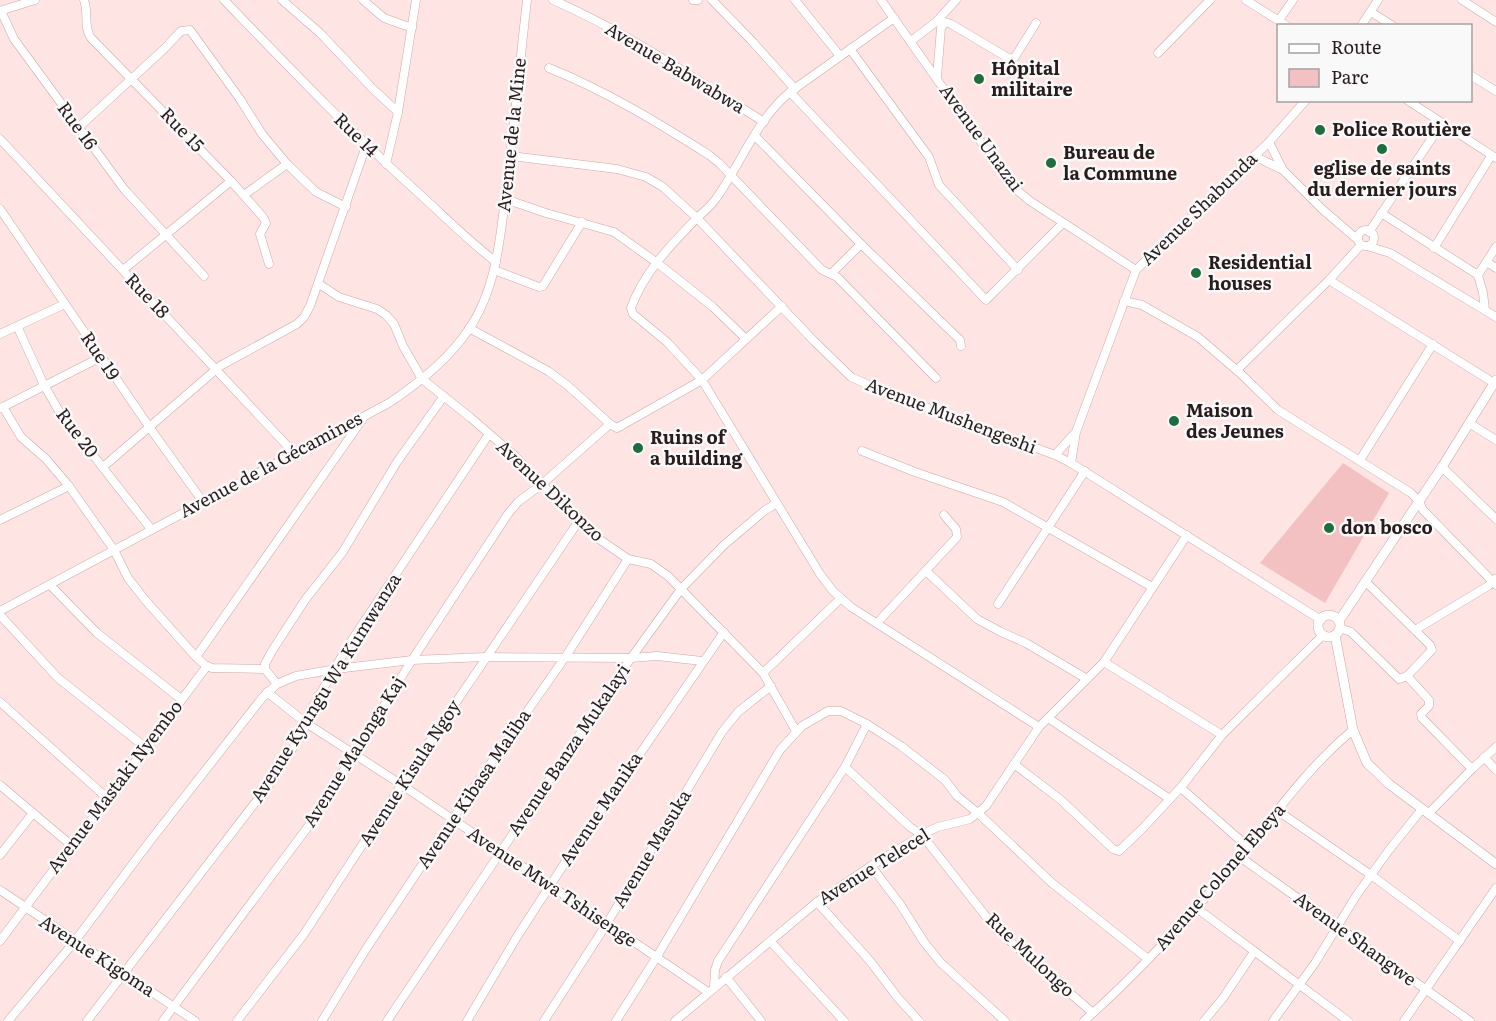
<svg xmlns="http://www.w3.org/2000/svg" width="1496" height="1021" viewBox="0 0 1496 1021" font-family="Literata,serif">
<rect width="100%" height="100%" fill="#fee5e4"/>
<polygon fill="#f3c1c1" points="1343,463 1389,493 1325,603 1260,563"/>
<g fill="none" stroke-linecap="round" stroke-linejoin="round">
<defs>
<g id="minor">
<path d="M 84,0 C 89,13 83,27 91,38 L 231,181 L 263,217 L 266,223 L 260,234 L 269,264"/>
<path d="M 224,0 C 286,64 347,128 413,188 C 441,213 466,239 496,262"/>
<polyline points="282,0 320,33 373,89 398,112"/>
<polyline points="363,0 384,18 412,28"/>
<path d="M 553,0 C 628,33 695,79 764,122"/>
<polyline points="693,0 698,0"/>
<polyline points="712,0 751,40 795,89"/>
<polyline points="795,0 840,56"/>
<polyline points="881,0 1012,186 1030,201 1136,270"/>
<polyline points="1246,0 1287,26"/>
<polyline points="1462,0 1496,22"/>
<polyline points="0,11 35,0"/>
<polyline points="1,11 14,39 124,189 204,276"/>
<polyline points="1371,12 1393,26"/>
<path d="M 894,18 L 790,92 C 756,120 740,166 715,200 C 709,208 702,213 695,220 C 670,246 644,272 631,308 L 633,314 L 667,342 L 702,380 L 820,574 L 833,591 L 851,607 L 1039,727"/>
<polyline points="1279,20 1293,0"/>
<polyline points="1361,26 1378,0"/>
<polyline points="911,41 936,22 956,0"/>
<polyline points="850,49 929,157 939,185 1018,270"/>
<polyline points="1158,53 1210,0"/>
<path d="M 549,68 C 606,91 657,122 709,155 L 719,163 L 822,270 L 837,277 L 936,378"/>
<polyline points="1470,75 1496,91"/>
<polyline points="937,77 941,28 945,22 951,24 1010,59 1015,57 1036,23"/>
<polyline points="790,92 986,300 1063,223"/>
<polyline points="1407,100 1496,158"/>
<polyline points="78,128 164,49 181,31 190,30 240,99 262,134 287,164 316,192 346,207"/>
<polyline points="755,136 863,246 960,340 961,346"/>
<polyline points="0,139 294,453"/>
<polyline points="1269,142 1283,170"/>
<polyline points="511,156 617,169 646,177 663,187 697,218 814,341 851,377 880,390 1055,455 1071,463 1321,620"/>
<polyline points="1254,156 1283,170 1322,209 1358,240"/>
<polyline points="386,164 398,112 416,0"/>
<polyline points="244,195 287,164"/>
<polyline points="505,199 546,213 614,232 656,262 713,307 746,339"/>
<polyline points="0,209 150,428 203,502"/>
<polyline points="1381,213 1478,275 1483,293 1485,310"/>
<circle cx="1366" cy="238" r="8"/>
<polyline points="1369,232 1442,123"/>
<polyline points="1367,246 1390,253 1496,317"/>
<polyline points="1434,248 1491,156"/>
<polyline points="1487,262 1496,268"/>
<polyline points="123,270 231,181"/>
<polyline points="494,270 539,287 543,286 582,222"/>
<polyline points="831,274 861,244"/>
<polyline points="1478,275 1496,247"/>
<polyline points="1329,280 1494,383"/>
<polyline points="319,284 339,297 377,309 386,315 394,324 403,346 422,379 471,418 516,457 578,522 599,539 628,559 651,564 668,576 763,673 796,731"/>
<polyline points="1124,301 1142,305 1198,337 1241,374 1278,410 1411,493 1419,501 1423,510 1496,585"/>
<polyline points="18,328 44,385 60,413 151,529"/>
<polyline points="469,328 548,371 567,385 610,424 617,428 702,380 782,306"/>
<polyline points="0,334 65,304"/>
<polyline points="1237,370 1329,280 1361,245"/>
<polyline points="3,407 21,437 46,459 69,486 114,550 128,578 146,601 196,657 205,665 212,668 265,669"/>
<polyline points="1,408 101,357"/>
<polyline points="1469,423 1496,440"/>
<polyline points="862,451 915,472 1003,502 1152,587"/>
<polyline points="1055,455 1075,433"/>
<polyline points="1360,460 1433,344"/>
<polyline points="1071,463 1076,432 1136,270 1269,142 1306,100"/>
<polyline points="103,467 220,366 297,324 304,317 310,306 366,146"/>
<polyline points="1442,467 1496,519"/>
<polyline points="0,520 69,486"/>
<polyline points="926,571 977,619 1001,632 1026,643 1087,679"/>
<polyline points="50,585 97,633 181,699"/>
<polyline points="998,604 1085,471"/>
<path d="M 0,611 L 389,403 C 419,383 449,359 469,329 C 498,286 501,231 507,181 C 515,121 520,60 527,0"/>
<polyline points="0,615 58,678 145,747"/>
<polyline points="877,623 957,537 956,529 944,515"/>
<polyline points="1340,628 1351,632 1399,679 1407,676 1432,650 1430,645 1365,581"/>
<polyline points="1415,630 1488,586 1495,579"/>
<polyline points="196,657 364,417"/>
<polyline points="1104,662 1222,735"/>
<polyline points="763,673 840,599"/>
<polyline points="1407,676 1429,700 1429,706 1421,714 1422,718 1472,769"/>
<polyline points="277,684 265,669 265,664 272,651 305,600 342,553 397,462 444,396"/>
<polyline points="267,692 306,723 402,785 708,992"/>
<polyline points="0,702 107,798"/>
<polyline points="1048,718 1170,799"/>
<polyline points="1484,757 1496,770"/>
<polyline points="1014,764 1061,800 1113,849 1119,851 1142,829 1182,786 1222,735 1323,635"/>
<polyline points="845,767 910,827 922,835 988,919 1011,942 1093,1013"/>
<polyline points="0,785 71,845"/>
<polyline points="1181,788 1248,847"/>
<polyline points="1278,811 1371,875 1460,941"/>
<polyline points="1428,814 1472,769 1496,747"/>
<polyline points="0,855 33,813"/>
<polyline points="1240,857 1470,1021"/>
<polyline points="871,866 900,904 924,942 941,963 1005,1021"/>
<polyline points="0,890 195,1021"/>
<polyline points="817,902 870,961 898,998 919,1021"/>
<polyline points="1195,907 1348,1021"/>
<polyline points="0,941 207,666"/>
<polyline points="771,942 844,1021"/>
<polyline points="726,977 761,1021"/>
<polyline points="714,988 715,970 718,961 845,767 867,724"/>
<polyline points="8,1021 75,941 150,841 262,698 277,684 296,676 336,669 412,660 486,657 631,658 657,656 702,661"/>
<polyline points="87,1021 271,782 303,732 308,715 346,649 489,434"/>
<polyline points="163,1021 313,820 412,660 508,514 518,502 542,484 610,424"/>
<polyline points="237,1021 304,934 438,729 578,522"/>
<polyline points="322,1021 366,949 472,790 566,656 628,559"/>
<polyline points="387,1021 631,658 681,589 724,545 764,511 777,503"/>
<polyline points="467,1021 518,935 568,858 724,632"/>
<polyline points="544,1021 606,925 722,732 738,712 771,686"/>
<polyline points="616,1021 656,958 780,750 802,726 828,711 841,711 867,724 901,746 945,780 957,796 979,814 1052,883 1148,959"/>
<polyline points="675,1021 817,902 871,866 927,832 938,827 970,819 986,806 1039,727 1104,662 1187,535"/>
<path d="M 1084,1021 C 1141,971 1192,914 1241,856 C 1277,812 1309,766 1353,730"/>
<polyline points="1204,1021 1223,998 1254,952"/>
<polyline points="1273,1021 1315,963 1356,896 1389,850 1422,809"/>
<polyline points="1404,1021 1496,888"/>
</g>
<g id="tertiary">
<circle cx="1329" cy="626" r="11"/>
<polyline points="1339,621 1442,467 1496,380"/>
<polyline points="1335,635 1353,730 1367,763 1389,784 1496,864"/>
</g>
</defs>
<use href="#minor" stroke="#cda6a5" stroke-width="9"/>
<use href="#tertiary" stroke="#cda6a5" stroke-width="10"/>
<use href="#minor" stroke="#fff" stroke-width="8"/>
<use href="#tertiary" stroke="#fff" stroke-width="9"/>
</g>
<g fill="#1f6c3c" stroke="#f9f9f9" stroke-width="2">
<circle cx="979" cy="79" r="6"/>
<circle cx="1320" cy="130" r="6"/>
<circle cx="1382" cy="149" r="6"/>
<circle cx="1051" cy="163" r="6"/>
<circle cx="1196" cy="273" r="6"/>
<circle cx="1174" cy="421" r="6"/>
<circle cx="638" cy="448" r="6"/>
<circle cx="1329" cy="528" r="6"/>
</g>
<g text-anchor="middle" stroke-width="5" stroke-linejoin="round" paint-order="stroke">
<g font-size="18" fill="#2a1c1c" stroke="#f9f9f9">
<text transform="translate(675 68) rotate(31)" y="6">Avenue Babwabwa</text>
<text transform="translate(77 126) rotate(54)" y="6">Rue 16</text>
<text transform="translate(182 130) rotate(46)" y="6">Rue 15</text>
<text transform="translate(356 135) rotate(44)" y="6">Rue 14</text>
<text transform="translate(512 135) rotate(-84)" y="6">Avenue de la Mine</text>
<text transform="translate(981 138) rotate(54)" y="6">Avenue Unazai</text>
<text transform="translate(1199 209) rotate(-44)" y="6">Avenue Shabunda</text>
<text transform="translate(147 296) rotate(46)" y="6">Rue 18</text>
<text transform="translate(100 356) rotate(56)" y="6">Rue 19</text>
<text transform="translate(951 416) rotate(21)" y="6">Avenue Mushengeshi</text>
<text transform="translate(77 433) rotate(53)" y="6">Rue 20</text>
<text transform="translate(271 465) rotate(-28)" y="6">Avenue de la Gécamines</text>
<text transform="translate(550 491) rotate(43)" y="6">Avenue Dikonzo</text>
<text transform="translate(326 688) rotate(-58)" y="6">Avenue Kyungu Wa Kumwanza</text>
<text transform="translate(569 750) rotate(-56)" y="6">Avenue Banza Mukalayi</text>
<text transform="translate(354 752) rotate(-58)" y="6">Avenue Malonga Kaj</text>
<text transform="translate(410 773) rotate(-57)" y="6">Avenue Kisula Ngoy</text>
<text transform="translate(115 787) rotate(-53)" y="6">Avenue Mastaki Nyembo</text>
<text transform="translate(474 789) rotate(-56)" y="6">Avenue Kibasa Maliba</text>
<text transform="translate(601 809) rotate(-56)" y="6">Avenue Manika</text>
<text transform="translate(652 849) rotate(-59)" y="6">Avenue Masuka</text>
<text transform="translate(874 867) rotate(-32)" y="6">Avenue Telecel</text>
<text transform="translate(1220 877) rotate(-49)" y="6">Avenue Colonel Ebeya</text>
<text transform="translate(552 887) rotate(34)" y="6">Avenue Mwa Tshisenge</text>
<text transform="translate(1355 939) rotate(36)" y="6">Avenue Shangwe</text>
<text transform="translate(1030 955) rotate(43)" y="6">Rue Mulongo</text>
<text transform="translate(97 956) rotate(33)" y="6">Avenue Kigoma</text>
</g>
<g font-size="18" font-weight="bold" fill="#2a1c1c" stroke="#f9f9f9" text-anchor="start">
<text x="991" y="75">Hôpital<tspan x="991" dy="21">militaire</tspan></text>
<text x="1332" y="136">Police Routière</text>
<text x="1063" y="159">Bureau de<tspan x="1063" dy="21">la Commune</tspan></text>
<text x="1382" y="175" text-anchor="middle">eglise de saints<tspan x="1382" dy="21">du dernier jours</tspan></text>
<text x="1208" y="269">Residential<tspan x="1208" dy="21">houses</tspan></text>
<text x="1186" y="417">Maison<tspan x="1186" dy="21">des Jeunes</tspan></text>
<text x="650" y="444">Ruins of<tspan x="650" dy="21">a building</tspan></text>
<text x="1341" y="534">don bosco</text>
</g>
</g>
<rect x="1277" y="24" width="195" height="78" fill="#f9f9f9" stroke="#a6a1a1" stroke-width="1.5"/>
<rect x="1289" y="44" width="30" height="9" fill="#ffffff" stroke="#a6a1a1" stroke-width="1.5"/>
<text x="1331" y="54" font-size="18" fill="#2a1c1c">Route</text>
<rect x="1289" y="69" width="30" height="18" fill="#f3c1c1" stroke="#a6a1a1" stroke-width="1.5"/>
<text x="1331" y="84" font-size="18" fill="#2a1c1c">Parc</text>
</svg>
